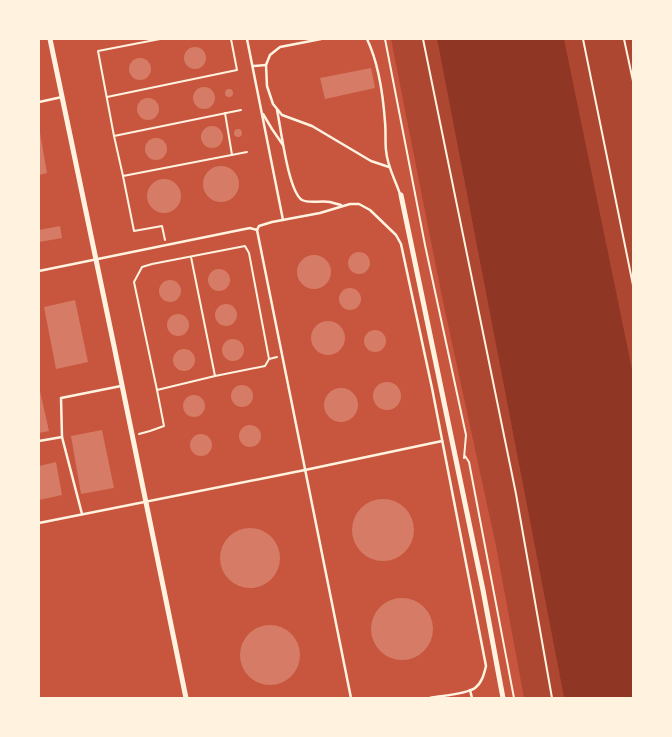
<svg xmlns="http://www.w3.org/2000/svg" width="672" height="737" viewBox="0 0 672 737" font-family="Helvetica,sans-serif">
<rect width="100%" height="100%" fill="#c8553d"/>
<g fill="#ae4732">
<polygon points="391,39 437,39 564,698 524,698 496,546 441,292"/>
<polygon points="494,39 633,39 633,698"/>
</g>
<polygon fill="#8f3625" points="437,39 564,39 633,374 633,698 564,698"/>
<g fill="#d67c66">
<circle cx="195" cy="58" r="11"/>
<circle cx="140" cy="69" r="11"/>
<polygon points="371,68 375,88 325,99 320,78"/>
<circle cx="204" cy="98" r="11"/>
<circle cx="229" cy="93" r="4"/>
<circle cx="148" cy="109" r="11"/>
<circle cx="212" cy="137" r="11"/>
<circle cx="238" cy="133" r="4"/>
<polygon points="39,133 40,133 47,173 39,175"/>
<circle cx="156" cy="149" r="11"/>
<circle cx="221" cy="184" r="18"/>
<circle cx="164" cy="196" r="17"/>
<polygon points="60,226 62,238 39,242 39,230"/>
<circle cx="359" cy="263" r="11"/>
<circle cx="314" cy="272" r="17"/>
<circle cx="219" cy="280" r="11"/>
<circle cx="170" cy="291" r="11"/>
<circle cx="350" cy="299" r="11"/>
<polygon points="75,300 88,362 56,369 44,307"/>
<circle cx="226" cy="315" r="11"/>
<circle cx="178" cy="325" r="11"/>
<circle cx="328" cy="338" r="17"/>
<circle cx="375" cy="341" r="11"/>
<circle cx="233" cy="350" r="11"/>
<circle cx="184" cy="360" r="11"/>
<circle cx="387" cy="396" r="14"/>
<circle cx="242" cy="396" r="11"/>
<polygon points="39,387 49,431 39,433"/>
<circle cx="341" cy="405" r="17"/>
<circle cx="194" cy="406" r="11"/>
<circle cx="250" cy="436" r="11"/>
<polygon points="102,430 114,488 81,494 71,436"/>
<circle cx="201" cy="445" r="11"/>
<polygon points="56,462 62,495 39,500 39,466"/>
<circle cx="383" cy="530" r="31"/>
<circle cx="250" cy="558" r="30"/>
<circle cx="402" cy="629" r="31"/>
<circle cx="270" cy="655" r="30"/>
</g>
<g fill="none" stroke-linecap="round" stroke-linejoin="round">
<g stroke="#fff3e0" stroke-width="2">
<polyline points="385,39 425,245 466,435 464,458"/>
<polyline points="423,39 516,494 552,698"/>
<polyline points="583,39 633,285"/>
<polyline points="624,39 633,81"/>
<polyline points="107,97 237,70 231,39"/>
<polyline points="241,110 114,136 123,176 247,152"/>
<polyline points="225,113 232,155"/>
<polyline points="114,136 98,51 160,39"/>
<polyline points="123,176 134,231 162,226 165,240"/>
<polyline points="191,257 215,376 157,390 134,282 142,267 152,264 245,246 249,253 269,359 277,357"/>
<polyline points="215,376 265,366 269,359"/>
<polyline points="139,434 150,431 164,426 157,390"/>
<polyline points="465,456 469,462 514,698"/>
</g>
<g stroke="#fff3e0" stroke-width="2.5">
<polyline points="247,39 283,220"/>
<polyline points="321,39 280,47 270,55 266,65 267,86 273,104 282,115 312,126 371,161 389,167"/>
<path d="M 367,39 C 379,64 383,94 385,122 C 386,131 385,141 386,150 C 387,166 395,179 400,194"/>
<polyline points="253,66 266,65"/>
<polyline points="39,102 62,97"/>
<path d="M 277,110 C 281,128 288,191 302,200 C 310,204 321,200 330,202 C 333,203 337,204 341,205"/>
<polyline points="263,114 272,129 283,145"/>
<path d="M 257,230 L 259,226 L 272,222 L 320,213 L 350,204 L 359,204 L 370,210 L 396,235 L 401,244 L 432,388 L 486,666 C 484,674 482,683 475,688 C 467,694 440,696 430,698"/>
<polyline points="257,230 351,698"/>
<polyline points="39,271 240,230 250,228 257,230"/>
<polyline points="62,437 82,514"/>
<polyline points="39,441 62,437 61,398 121,386"/>
<polyline points="39,523 305,470 442,441"/>
<polyline points="470,690 472,698"/>
</g>
<g stroke="#fff3e0" stroke-width="5">
<polyline points="50,39 114,346 186,698"/>
<polyline points="401,195 483,590 503,698"/>
</g>
</g>
<rect width="672" height="737" fill="none" stroke="#fff3e0" stroke-width="80"/>
</svg>
